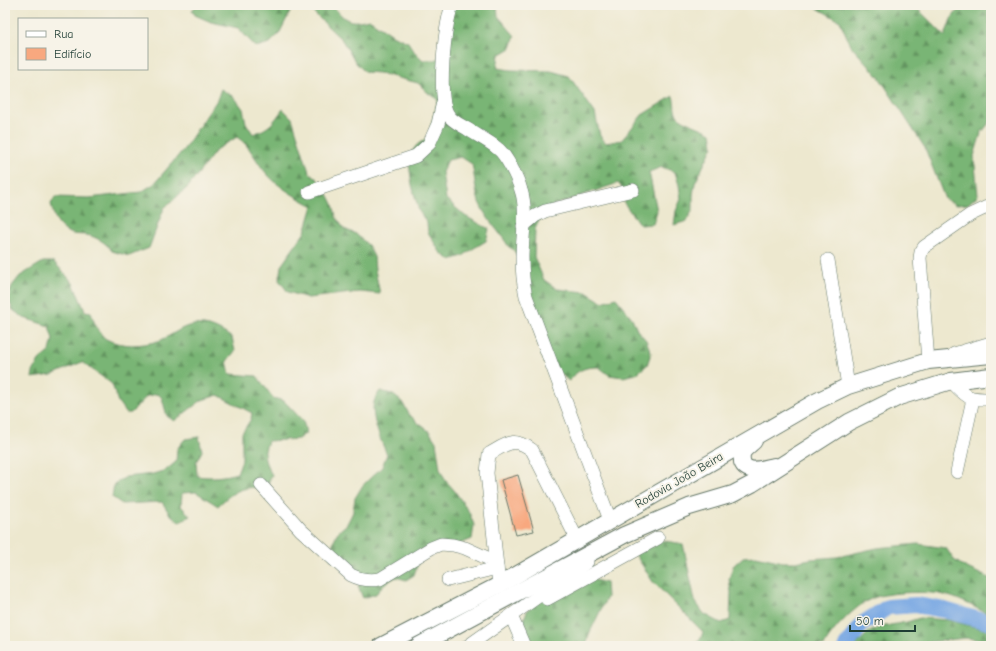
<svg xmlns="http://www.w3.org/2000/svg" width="996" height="651" viewBox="0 0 996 651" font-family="'Comic Neue',sans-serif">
<defs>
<pattern id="forest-firs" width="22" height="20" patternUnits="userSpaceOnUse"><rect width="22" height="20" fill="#79b574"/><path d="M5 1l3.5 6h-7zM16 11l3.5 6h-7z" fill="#639460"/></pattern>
</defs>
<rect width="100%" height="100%" fill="#f7f3e8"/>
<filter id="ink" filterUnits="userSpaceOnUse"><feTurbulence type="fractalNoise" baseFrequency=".025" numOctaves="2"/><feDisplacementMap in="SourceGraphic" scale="8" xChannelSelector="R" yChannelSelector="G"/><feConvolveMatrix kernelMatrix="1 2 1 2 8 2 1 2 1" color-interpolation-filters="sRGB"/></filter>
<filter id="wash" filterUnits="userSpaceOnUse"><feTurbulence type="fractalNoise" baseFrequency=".012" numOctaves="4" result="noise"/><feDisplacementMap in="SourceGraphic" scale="16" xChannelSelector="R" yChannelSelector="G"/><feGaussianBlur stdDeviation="0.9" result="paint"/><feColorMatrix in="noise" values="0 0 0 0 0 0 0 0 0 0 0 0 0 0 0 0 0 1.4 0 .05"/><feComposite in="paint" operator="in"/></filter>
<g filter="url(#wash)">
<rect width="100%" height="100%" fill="#ede8cf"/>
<g fill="url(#forest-firs)" stroke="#4c7954">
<path d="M 197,5 L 332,5 C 346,21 348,24 369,19 L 394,36 L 408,42 L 413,50 L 423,60 L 436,60 L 446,50 L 444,24 L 441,16 L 445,5 L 497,5 L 498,16 L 515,36 L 511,48 L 499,55 L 497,68 L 511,70 L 551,71 L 569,76 L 595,113 L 600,136 L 606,143 L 622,140 L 642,115 L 673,96 C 675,101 674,110 677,115 C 682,122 703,128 711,133 L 713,146 L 695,183 L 693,195 L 693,209 L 687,221 L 674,225 L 676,211 L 681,199 L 679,185 L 675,172 L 662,167 L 649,172 L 657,211 L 653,224 L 640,225 L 624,203 L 623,189 L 618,183 L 554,205 L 542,214 L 535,229 L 534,257 L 544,280 L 557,289 L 586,292 L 602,302 L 616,298 L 632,318 L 637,330 L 646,340 L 651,353 L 647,365 L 636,374 L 623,377 L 609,375 L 599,367 C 585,367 578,369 569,381 L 543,359 L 519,259 L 513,249 L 509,247 C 500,232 486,219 479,202 C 475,190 475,177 472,164 L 461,157 L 448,160 L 442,172 L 446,199 L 465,216 L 489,229 L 486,241 L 474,248 L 463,256 L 450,260 L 440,252 L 428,232 L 427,223 L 419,211 L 412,185 L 408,157 L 417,145 L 428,137 L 438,100 L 427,92 L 418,83 L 379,73 L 365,72 L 356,63 L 342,40 L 313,12 L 301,6 L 291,10 L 279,34 L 270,43 L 256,47 L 238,28 L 211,22 L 195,15 L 192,10 Z"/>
<polygon points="812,5 914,5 945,36 951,19 962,5 991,5 991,121 981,133 974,156 978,195 968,204 956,205 945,199 925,148 879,77 851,46 840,21"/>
<path d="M 221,89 L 235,98 L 243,109 L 246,123 L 253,134 C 270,128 272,124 283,109 L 292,118 L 309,172 L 319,181 L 327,192 L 333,204 L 336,217 L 344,229 L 356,234 L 368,245 L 374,257 L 375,270 L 380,294 L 360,292 L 308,298 L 288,292 L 279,280 L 281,266 L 305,232 L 313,206 C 298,198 278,187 267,174 C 256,162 251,146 237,137 L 217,149 L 188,187 L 164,208 L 149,248 L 129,256 L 112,251 C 107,243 95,236 86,235 C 77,234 71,236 63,229 C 56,224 53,212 51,204 L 55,197 L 89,198 L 141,192 L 154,184 L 184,149 L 217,100 Z"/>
<path d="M 43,262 L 54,262 L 73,283 L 85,311 L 91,312 C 93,321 99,334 106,339 C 121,347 142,346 158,341 C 171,337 181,326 194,325 C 208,323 221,330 232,338 L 235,351 L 227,361 L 230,374 L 257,376 L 273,398 L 284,401 L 303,421 L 306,433 L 298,439 L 268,441 C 262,456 264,461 272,475 L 266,487 C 243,487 235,489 218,506 L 196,492 L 182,493 L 181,506 L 190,516 L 179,522 L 169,513 L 162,502 L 122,504 L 112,497 L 114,484 L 126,477 L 153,474 L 166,470 L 176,462 L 177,449 L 185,439 L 199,437 L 202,451 L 196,462 L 197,476 C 211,478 223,477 237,473 L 242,460 L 242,433 L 251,419 L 252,413 L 218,395 L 202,400 L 174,421 L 167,416 L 162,398 L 158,394 L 147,396 L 131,413 L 126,413 L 118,402 L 112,384 L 82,362 L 52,375 L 32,378 L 33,372 L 39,360 L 50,351 L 53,339 L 49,326 L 24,318 L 13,310 L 8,299 L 12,286 L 20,276 Z"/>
<path d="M 380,391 L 392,394 L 402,402 L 409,414 L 418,423 L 429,431 L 436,442 L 440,469 L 445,480 L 454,490 L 469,512 L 474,525 L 472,539 L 460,544 L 422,549 L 414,575 L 406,580 L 396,577 L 384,584 L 376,594 L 363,598 L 358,586 L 366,577 L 331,559 L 332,546 L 337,533 L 347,524 L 353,512 L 355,498 L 363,485 L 382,467 L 387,454 C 381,442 370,415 374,402 C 375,398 378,394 380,391 Z"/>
<path d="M 653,539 L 683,544 L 695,601 L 704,614 L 721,623 L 730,620 L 731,592 L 729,579 L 733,566 L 743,557 L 756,556 L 783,562 L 796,562 L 810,559 L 837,557 L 877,548 L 918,544 L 946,548 L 954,560 L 965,567 L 991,579 L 991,615 C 975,608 958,597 940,594 C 925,591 884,592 871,599 C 856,605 830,632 824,646 L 691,646 L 701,638 L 703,632 L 653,582 L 632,549 Z"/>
<polygon points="591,579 606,583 607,597 589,634 586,646 524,646 522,624 527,611 536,601"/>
<polygon points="920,618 948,620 991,631 991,641 966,638 910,644 906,646 855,646 868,633 880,627 907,622"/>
</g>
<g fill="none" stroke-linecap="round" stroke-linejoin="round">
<polyline stroke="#79a8e3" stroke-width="16" points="846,646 862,624 888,607 916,605 944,610 991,623"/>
</g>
<g id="blocks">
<polygon fill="#f8a87f" points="518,475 534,531 516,535 501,480"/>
</g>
</g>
<g filter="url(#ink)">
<use href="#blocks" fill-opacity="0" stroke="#67796a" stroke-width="1"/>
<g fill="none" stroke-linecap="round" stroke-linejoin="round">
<defs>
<g id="minor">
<path d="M 452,5 C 445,26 436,99 449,116 C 453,122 463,126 469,130 C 478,136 489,141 497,148 C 506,154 518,179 521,190 C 528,211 522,235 522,257 C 522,270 523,283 526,296 L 610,520"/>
<polyline points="309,192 416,156 429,144 438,124 443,102"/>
<polyline points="523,226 535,216 545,211 633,190"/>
<polyline points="828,260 848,386"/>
<polyline points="954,354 991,343"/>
<polyline points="928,361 920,258 921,252 924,247 970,215 991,205"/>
<path d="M 951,381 C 968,398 966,399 991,399"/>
<polyline points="957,472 973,399"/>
<path d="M 261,485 L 301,530 L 351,575 C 361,580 369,581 380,579 L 431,548 L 441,544 L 453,545 L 465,548 L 496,562"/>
<polyline points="448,580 497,568"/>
<path d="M 499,585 L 487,473 L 489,454 C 507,444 514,436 532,450 L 577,539"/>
<polyline points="547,599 658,538"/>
<polyline points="512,618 524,646"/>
<polyline points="468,646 587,562"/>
</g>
<g id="major">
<path d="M 754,441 C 751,444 745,448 743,452 C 741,455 742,459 742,462 C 747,475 765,468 774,466"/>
<polyline points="381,646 499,585 817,401 848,386 928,361 991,355"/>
<polyline points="418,646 624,535 689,507 733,494 752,484 849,422 899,397 951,381 991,376"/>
</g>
</defs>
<use href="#minor" stroke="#67796a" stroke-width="14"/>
<use href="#major" stroke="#67796a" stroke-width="18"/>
<use href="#minor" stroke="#fff" stroke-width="13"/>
<use href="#major" stroke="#fff" stroke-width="16"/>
</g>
</g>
<g text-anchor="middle" stroke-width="4" stroke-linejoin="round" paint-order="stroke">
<g font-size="12" fill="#1f3d34" stroke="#f7f3e8">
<text transform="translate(679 480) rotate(-30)" y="4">Rodovia João Beira</text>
</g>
</g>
<rect width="996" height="651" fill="none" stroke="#f7f3e8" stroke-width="20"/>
<rect x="18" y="18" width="130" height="52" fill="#f7f3e8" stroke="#a1aaa0"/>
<rect x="26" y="31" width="20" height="6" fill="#ffffff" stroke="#a1aaa0"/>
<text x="54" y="38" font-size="12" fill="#1f3d34">Rua</text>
<rect x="26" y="48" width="20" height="12" fill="#f8a87f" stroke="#a1aaa0"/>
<text x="54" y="58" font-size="12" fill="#1f3d34">Edifício</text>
<path d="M850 625v6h65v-6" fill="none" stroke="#1f3d34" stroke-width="2"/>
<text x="856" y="625" font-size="12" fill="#1f3d34" stroke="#f7f3e8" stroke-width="3" paint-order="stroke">50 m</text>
</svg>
